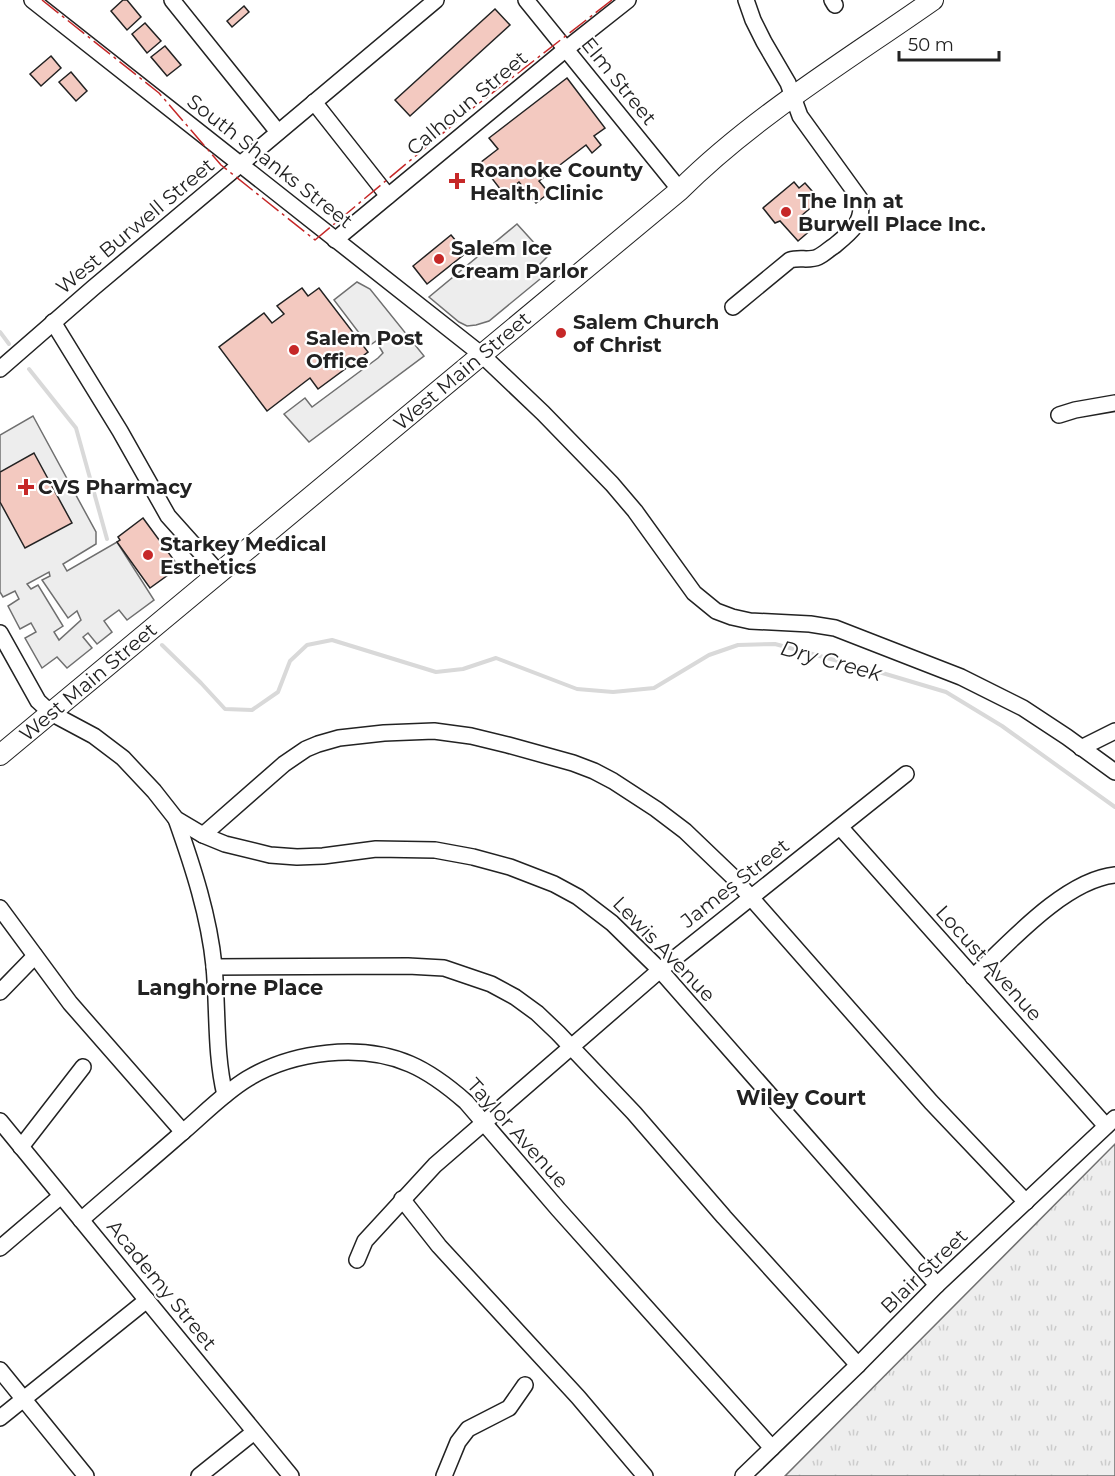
<svg xmlns="http://www.w3.org/2000/svg" width="1115" height="1476" viewBox="0 0 1115 1476" font-family="Montserrat,sans-serif">
<defs>
<pattern id="grass-tufts" width="24" height="20" patternUnits="userSpaceOnUse" patternTransform="scale(1.5)"><rect width="24" height="20" fill="#eee"/><path d="M3 7l-1-3M5 7V3M7 7l1-3M15 17l-1-3M17 17v-4M19 17l1-3" fill="none" stroke="#ccc"/></pattern>
</defs>
<rect width="100%" height="100%" fill="#fff"/>
<polygon fill="url(#grass-tufts)" stroke="#6f6f6f" stroke-width="1.5" points="1115,1144 1115,1476 785,1476"/>
<g fill="#ededed" stroke="#6f6f6f" stroke-width="1.5" fill-rule="evenodd">
<polygon points="517,224 547,257 538,266 545,275 489,321 476,325 467,326 459,322 429,297"/>
<polygon points="357,282 370,289 424,356 309,442 284,414 305,398 312,407 378,358 383,353 376,341 369,346 334,300"/>
<path d="M 33,416 L 96,532 L 96,544 L 63,564 L 67,571 L 117,542 L 154,600 L 127,620 L 119,610 L 104,621 L 112,632 L 97,644 L 88,633 L 83,637 L 92,648 L 67,668 L 57,657 L 42,668 L 25,638 L 36,632 L 31,623 L 20,629 L 8,606 L 19,599 L 15,591 L 3,597 L 0,592 L 0,435 ZM 49,572 L 50,576 L 42,580 L 68,618 L 77,611 L 81,620 L 59,640 L 54,632 L 63,626 L 38,585 L 31,589 L 27,584 Z"/>
</g>
<g fill="none" stroke-linecap="round" stroke-linejoin="round">
<g stroke="#d9d9d9" stroke-width="4">
<polyline points="0,332 9,344"/>
<polyline points="29,369 76,428 107,539"/>
<polyline points="162,645 201,683 225,709 252,710 278,692 290,661 307,645 332,640 436,672 463,669 496,658 577,689 613,692 654,688 709,655 738,645 775,644 879,672 946,692 1002,726 1115,807"/>
</g>
</g>
<g fill="#f3c9c0" stroke="#222" stroke-width="1.5">
<polygon points="123,0 127,0 141,17 127,30 111,11"/>
<polygon points="244,6 249,12 232,27 227,21"/>
<polygon points="495,9 510,25 410,116 395,100"/>
<polygon points="145,23 161,41 147,53 132,34"/>
<polygon points="165,46 181,65 167,76 151,57"/>
<polygon points="51,56 61,68 41,86 30,74"/>
<polygon points="71,72 87,91 76,101 59,82"/>
<polygon points="567,78 605,128 594,136 601,145 592,153 586,145 539,181 549,193 536,203 519,182 504,194 480,163 498,149 489,138"/>
<polygon points="794,182 799,188 805,183 820,200 801,216 812,229 798,241 780,221 775,223 763,208"/>
<polygon points="451,235 466,253 427,284 413,266"/>
<polygon points="302,288 308,296 319,288 368,352 318,389 310,378 267,411 219,347 264,313 272,323 284,314 277,306"/>
<polygon points="34,453 72,523 25,548 0,502 0,472"/>
<polygon points="143,518 179,567 150,588 117,542 120,540 118,537"/>
</g>
<g fill="none" stroke-linecap="round" stroke-linejoin="round">
<defs>
<g id="minor">
<polyline points="32,0 482,355 543,413 612,484 635,511 694,593 716,611 732,617 750,621 810,624 835,628 961,677 1023,708 1067,737 1115,772"/>
<polyline points="172,0 278,132"/>
<polyline points="526,0 680,190"/>
<polyline points="832,0 835,5"/>
<polyline points="314,102 388,196"/>
<polyline points="335,240 566,49 628,0"/>
<path d="M 733,307 L 790,260 C 799,257 810,261 818,257 C 824,254 829,249 834,246 C 850,233 865,222 860,199 L 800,116 L 788,83 L 764,42 L 753,20 L 746,0"/>
<polyline points="53,322 120,431 168,516 219,573"/>
<polyline points="0,369 93,288 436,0"/>
<polyline points="1059,415 1075,410 1115,403"/>
<polyline points="0,633 38,701 51,713 94,736 123,758 154,791 176,819 203,835 225,844 270,855 297,857 323,856 376,849 435,850 473,857 510,867 554,884 578,897 612,923 660,970 937,1285"/>
<polyline points="1081,748 1115,731"/>
<path d="M 176,819 C 193,867 209,916 214,966 C 218,1009 215,1054 225,1095"/>
<polyline points="841,828 1106,1126"/>
<polyline points="203,835 284,764 306,749 318,744 339,738 384,733 434,731 471,736 508,745 573,763 594,771 613,781 656,809 685,831 732,876 931,1102 1026,1202"/>
<polyline points="0,908 70,1003 183,1132"/>
<polyline points="214,967 408,966 444,968 491,984 515,997 537,1013 558,1033 634,1113 724,1217 858,1365"/>
<path d="M 973,977 C 1009,943 1065,880 1115,875"/>
<polyline points="0,992 35,956"/>
<polyline points="0,1121 291,1476"/>
<polyline points="21,1147 83,1067"/>
<polyline points="402,1199 439,1246 578,1397 645,1476"/>
<path d="M 81,1220 C 115,1190 150,1161 184,1131 C 205,1113 224,1093 247,1079 C 293,1051 361,1043 410,1064 C 431,1073 449,1087 466,1102 L 558,1209 L 772,1448"/>
<polyline points="0,1248 61,1196"/>
<polyline points="357,1260 365,1241 435,1165 660,970 906,774"/>
<polyline points="0,1370 86,1476"/>
<polyline points="0,1418 147,1300"/>
<polyline points="199,1476 254,1432"/>
<polyline points="444,1476 458,1442 468,1429 509,1408 525,1385"/>
<polyline points="743,1476 858,1365 937,1285 1115,1118"/>
</g>
<path id="major" d="M 0,755 L 680,190 C 753,117 849,59 933,0"/>
</defs>
<use href="#minor" stroke="#222" stroke-width="18"/>
<use href="#major" stroke="#222" stroke-width="22"/>
<use href="#minor" stroke="#fff" stroke-width="15"/>
<use href="#major" stroke="#fff" stroke-width="20"/>
<polyline stroke="#c62828" stroke-width="1.5" stroke-dasharray="21 4.5 3 4.5" stroke-linecap="butt" points="42,0 159,93 221,165 315,240 473,108 612,0"/>
</g>
<g fill="#c62828" stroke="#fff" stroke-width="2">
<path d="M454 172h6v6h6v6h-6v6h-6v-6h-6v-6h6z"/>
<circle cx="786" cy="212" r="6"/>
<circle cx="439" cy="259" r="6"/>
<circle cx="561" cy="333" r="6"/>
<circle cx="294" cy="350" r="6"/>
<path d="M23 478h6v6h6v6h-6v6h-6v-6h-6v-6h6z"/>
<circle cx="148" cy="555" r="6"/>
</g>
<g text-anchor="middle" stroke-width="4.5" stroke-linejoin="round" paint-order="stroke">
<g font-size="20" fill="#222" stroke="#fff">
<text transform="translate(619 81) rotate(51)" y="7">Elm Street</text>
<text transform="translate(467 103) rotate(-40)" y="7">Calhoun Street</text>
<text transform="translate(270 161) rotate(38)" y="7">South Shanks Street</text>
<text transform="translate(135 226) rotate(-40)" y="7">West Burwell Street</text>
<text transform="translate(462 371) rotate(-40)" y="7">West Main Street</text>
<text transform="translate(88 682) rotate(-40)" y="7">West Main Street</text>
<text transform="translate(735 883) rotate(-38)" y="7">James Street</text>
<text transform="translate(664 949) rotate(46)" y="7">Lewis Avenue</text>
<text transform="translate(989 963) rotate(48)" y="7">Locust Avenue</text>
<text transform="translate(518 1133) rotate(48)" y="7">Taylor Avenue</text>
<text transform="translate(924 1271) rotate(-44)" y="7">Blair Street</text>
<text transform="translate(162 1285) rotate(51)" y="7">Academy Street</text>
</g>
<g font-size="20" font-weight="bold" fill="#222" stroke="#fff" text-anchor="start">
<text x="470" y="177">Roanoke County<tspan x="470" dy="23">Health Clinic</tspan></text>
<text x="798" y="208">The Inn at<tspan x="798" dy="23">Burwell Place Inc.</tspan></text>
<text x="451" y="255">Salem Ice<tspan x="451" dy="23">Cream Parlor</tspan></text>
<text x="573" y="329">Salem Church<tspan x="573" dy="23">of Christ</tspan></text>
<text x="306" y="345">Salem Post<tspan x="306" dy="23">Office</tspan></text>
<text x="38" y="494">CVS Pharmacy</text>
<text x="160" y="551">Starkey Medical<tspan x="160" dy="23">Esthetics</tspan></text>
</g>
<g font-size="21" font-style="italic" fill="#222" stroke="#fff">
<text transform="translate(831 661) rotate(15)" y="7">Dry Creek</text>
</g>
<g font-size="21" font-weight="bold" fill="#222" stroke="#fff">
<text x="230" y="995">Langhorne Place</text>
<text x="801" y="1105">Wiley Court</text>
</g>
</g>
<path d="M899 51v9h100v-9" fill="none" stroke="#222222" stroke-width="3"/>
<text x="908" y="51" font-size="18" fill="#222222" stroke="#ffffff" stroke-width="4.5" paint-order="stroke">50 m</text>
</svg>
